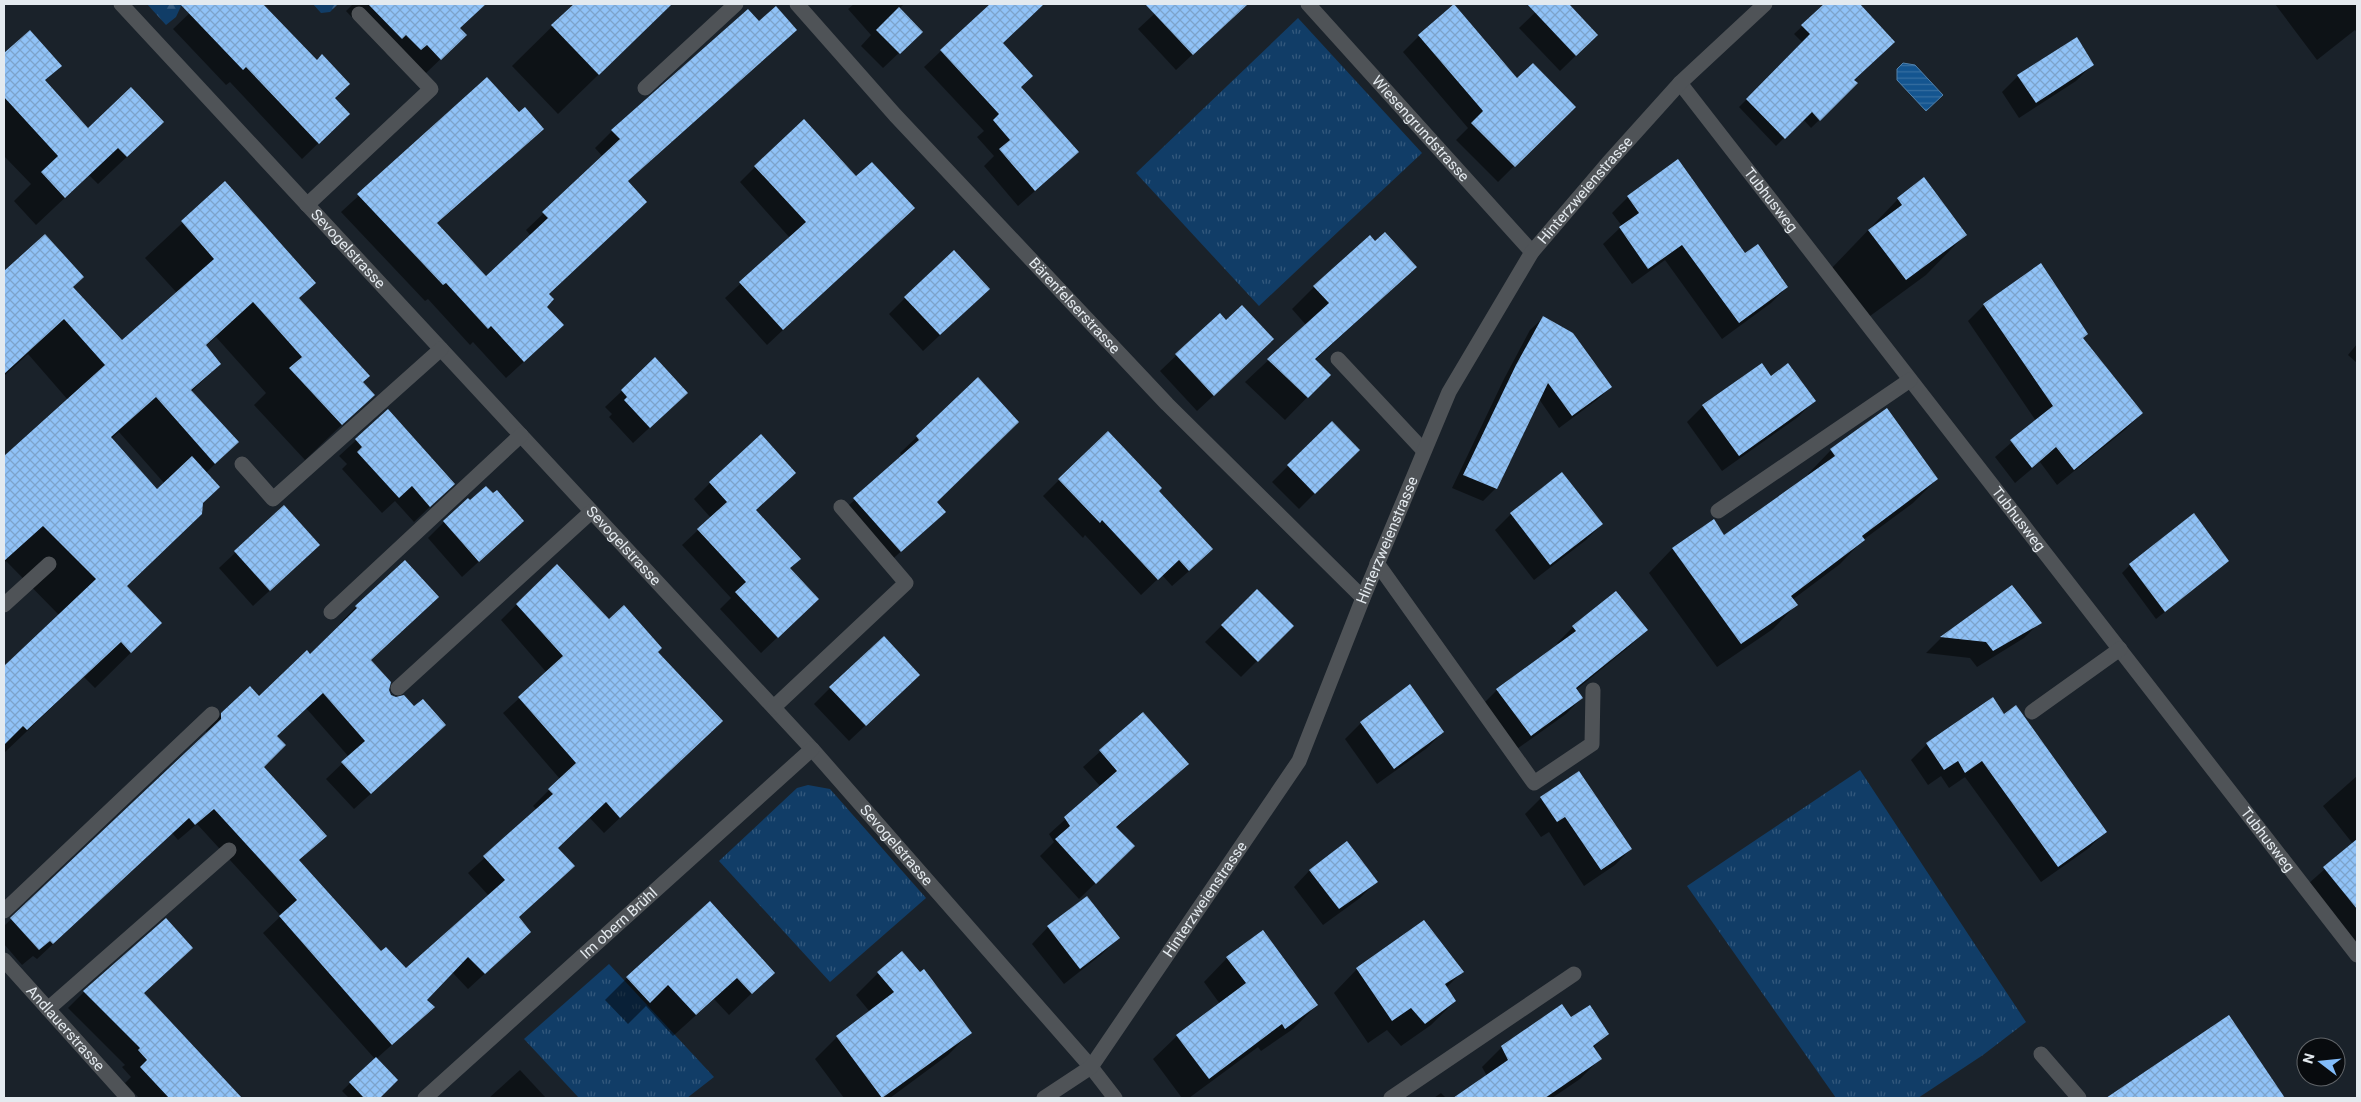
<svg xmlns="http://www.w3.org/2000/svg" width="2361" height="1102" viewBox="0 0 2361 1102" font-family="Roboto,sans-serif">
<defs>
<pattern id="grass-tufts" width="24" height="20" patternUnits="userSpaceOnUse" patternTransform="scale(1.25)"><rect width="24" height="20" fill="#113d67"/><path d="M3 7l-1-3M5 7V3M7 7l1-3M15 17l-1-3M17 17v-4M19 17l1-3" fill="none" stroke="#34597d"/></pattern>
<pattern id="forest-firs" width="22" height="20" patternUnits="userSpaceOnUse" patternTransform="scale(1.25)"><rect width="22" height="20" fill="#113d67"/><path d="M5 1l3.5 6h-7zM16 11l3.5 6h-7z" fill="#34597d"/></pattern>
<pattern id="water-rules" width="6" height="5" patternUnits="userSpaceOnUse" patternTransform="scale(1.25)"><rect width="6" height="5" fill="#145590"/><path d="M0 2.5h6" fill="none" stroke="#366ea0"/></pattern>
<pattern id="building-cross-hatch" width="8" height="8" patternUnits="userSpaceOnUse" patternTransform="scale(1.25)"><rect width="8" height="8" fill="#90c2f7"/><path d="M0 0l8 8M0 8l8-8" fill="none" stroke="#7da3cb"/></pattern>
</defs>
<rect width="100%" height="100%" fill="#1a222a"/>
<g fill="url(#grass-tufts)">
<polygon points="1298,18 1422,153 1259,306 1136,173"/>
<polygon points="1860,770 2026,1022 1983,1055 1918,1098 1836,1098 1687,886"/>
<polygon points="808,785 830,789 926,898 830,982 719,861 797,788"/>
<polygon points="609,964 714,1077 687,1098 579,1098 524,1039"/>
</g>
<g fill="url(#forest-firs)">
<polygon points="147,4 182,4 176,17 166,25"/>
<polygon points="313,4 338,4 330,12 321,13"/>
</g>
<polygon fill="url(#water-rules)" stroke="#5282ac" points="1903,63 1915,65 1943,95 1926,111 1897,80 1897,69"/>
<g fill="#0007" fill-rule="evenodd">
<polygon points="199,4 262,4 317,61 334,99 332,130 302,159 230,82 226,85 173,29"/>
<polygon points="353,4 485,4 459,28 450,50 425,74 391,49 386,53 346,11"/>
<polygon points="575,4 671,4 558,114 512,66"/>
<polygon points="854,4 904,4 899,9 921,32 883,68 861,46 871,35 848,9"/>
<polygon points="991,4 1022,4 1032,14 1002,43 1020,87 1061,168 1018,206 984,166 994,156 977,137 984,131 924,67"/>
<polygon points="1165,4 1246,4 1176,70 1138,29"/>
<polygon points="1544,4 1567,4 1597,35 1560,71 1519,28"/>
<polygon points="1826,4 1858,4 1893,42 1853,80 1856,84 1811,128 1803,119 1776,146 1739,107 1803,43 1794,34"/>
<polygon points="2275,4 2357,4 2357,33 2355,30 2317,60"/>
<polygon points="759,23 795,30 627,182 548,295 545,307 545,342 506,378 473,342 470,345 428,299 425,301 341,212 487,78 519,114 542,129 437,224 485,278 531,236 526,230 603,157 595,148 612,131"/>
<polygon points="30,32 60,65 44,81 88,130 134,150 98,184 89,175 36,225 14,201 31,184 4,156 4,55"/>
<polygon points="1419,36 1517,80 1574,107 1498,182 1456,140 1468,128 1403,52"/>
<polygon points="2092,65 2076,81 2019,118 2002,92 2018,76"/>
<polygon points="755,167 856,178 913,208 767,345 725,298 790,238 740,182"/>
<path d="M 225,183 L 314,283 L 298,299 L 373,395 L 305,460 L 254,405 L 266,393 L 216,337 L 205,347 L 220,364 L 191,392 L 237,442 L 206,473 L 201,514 L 126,587 L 161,623 L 95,688 L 84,677 L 4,753 L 4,667 L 59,615 L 6,561 L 4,563 L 4,457 L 68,400 L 28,354 L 4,376 L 4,273 L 45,236 L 72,287 L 122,342 L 177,293 L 145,258 ZM 119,432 L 164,483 L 157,491 L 111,439 Z"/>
<polygon points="1628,197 1744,255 1787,287 1771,303 1722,339 1665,260 1632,284 1603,244 1622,226 1612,213"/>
<polygon points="1898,199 1965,235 1926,275 1866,319 1829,271"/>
<polygon points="1375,243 1416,267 1315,360 1329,375 1285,420 1245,382 1306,325 1292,309 1314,287"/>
<polygon points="905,298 972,305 923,351 889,314"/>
<polygon points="1984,305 2082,338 2142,413 2126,429 2057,485 2040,462 2015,483 1995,457 2036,421 1968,321"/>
<polygon points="1220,314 1257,355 1197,411 1160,371"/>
<polygon points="1543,318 1611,387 1598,399 1559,428 1539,399 1496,488 1483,501 1452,488 1504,379 1530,330"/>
<polygon points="2357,344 2357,363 2348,355"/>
<polygon points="1770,378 1814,401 1798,417 1722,471 1687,422 1703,406"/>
<polygon points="978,379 935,502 944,512 884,567 838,515 903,456 900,453"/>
<polygon points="622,391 687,393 633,443 609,417 612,414 605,407"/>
<polygon points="388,411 437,500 414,522 395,501 382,513 342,469 347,464 339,456"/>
<polygon points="1831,450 1937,479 1913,503 1863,540 1840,564 1792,600 1796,605 1773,629 1717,667 1649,573 1672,549 1714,521 1723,536 1809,476 1808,474"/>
<polygon points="1288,466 1342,466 1299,509 1272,482"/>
<polygon points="1059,480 1157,491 1196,565 1172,586 1162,575 1141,595 1085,535 1083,538 1043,496"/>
<polygon points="710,483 755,510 789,569 801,615 761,653 720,609 731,598 682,545 711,518 694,499"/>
<polygon points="284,507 302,561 253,606 219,568"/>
<polygon points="1511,514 1602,524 1586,540 1534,580 1495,530"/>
<polygon points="523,521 462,577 428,538 444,522"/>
<polygon points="405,562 370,660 391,696 429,741 354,809 326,779 349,757 306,708 276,737 263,767 325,836 299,861 381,953 406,970 489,896 468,873 537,810 533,806 560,779 503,713 547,673 501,620 517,604 609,620 656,652 705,737 604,833 589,817 557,848 573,866 518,918 530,932 468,989 452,972 425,1000 434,1007 376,1059 397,1080 378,1098 349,1098 342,1091 375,1059 263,933 281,916 197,824 178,840 172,833 37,959 33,956 22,965 4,944 4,926 206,735 206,731 222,714 259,697 310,656 342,625 340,623 356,607"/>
<polygon points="2130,565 2219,568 2156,619 2122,573"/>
<polygon points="2012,586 2040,622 2024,638 1977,667 1970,658 1926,653 1941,638"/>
<polygon points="1257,591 1292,626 1241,677 1205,642"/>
<polygon points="1573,627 1646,630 1630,646 1576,690 1582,698 1566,714 1514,751 1481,706 1497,690 1559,645 1557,643"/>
<polygon points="1409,686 1443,732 1427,748 1377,784 1345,739 1361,723"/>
<polygon points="830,688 902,691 849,741 814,704"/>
<polygon points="1143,713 1187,764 1116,828 1117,862 1079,899 1040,856 1054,842 1049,834 1101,787 1083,767"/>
<polygon points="2004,716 2105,832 2089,848 2041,882 1965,777 1949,788 1941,776 1928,785 1911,760 1927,744"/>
<polygon points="2357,776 2357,949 2308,884 2353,844 2323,806"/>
<polygon points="1541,798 1631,849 1615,865 1584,886 1549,832 1541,837 1525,814"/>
<polygon points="1310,870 1376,882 1360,898 1323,925 1294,887"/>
<polygon points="1048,927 1118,938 1102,954 1064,984 1032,944"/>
<polygon points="1227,958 1317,1005 1293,1029 1261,1051 1258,1047 1189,1098 1182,1098 1153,1059 1177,1036 1220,1004 1204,982"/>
<polygon points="1357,969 1462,972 1446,988 1455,1001 1431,1025 1401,1046 1387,1030 1368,1043 1334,993"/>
<polygon points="773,973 729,1015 714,999 673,1036 646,1006 628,1024 605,1000 627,978"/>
<polygon points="878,973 970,1033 948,1055 890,1098 844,1098 815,1059 837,1037 870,1012 856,995"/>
<polygon points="84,992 143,993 240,1098 139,1098 125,1083 131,1077 122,1067 125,1065 68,1008"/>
<polygon points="2229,1017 2283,1098 2110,1098"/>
<polygon points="1571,1019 1607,1034 1593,1048 1600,1059 1580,1079 1552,1098 1455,1098 1487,1076 1482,1067 1502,1047"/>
<polygon points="520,1070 546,1098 489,1098"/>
<polygon points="1441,1093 1446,1098 1434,1098"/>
</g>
<g fill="url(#building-cross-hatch)">
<polygon points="180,4 263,4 317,60 322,54 350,84 335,98 350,114 319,144 246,67 243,70"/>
<polygon points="368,4 486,4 460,28 467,35 441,60 427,45 421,50 406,35 402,39"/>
<polygon points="574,4 672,4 599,75 551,25"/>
<polygon points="990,4 1044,4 1003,43 1033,76 1021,87 1079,152 1035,191 999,149 1010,140 993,120 999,114 940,50"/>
<polygon points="1145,4 1248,4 1193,55"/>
<polygon points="1454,4 1517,78 1533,63 1576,107 1515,167 1471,123 1483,111 1418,35"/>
<polygon points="1527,4 1569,4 1598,35 1576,56"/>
<polygon points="1824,4 1860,4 1895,42 1854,80 1858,83 1820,121 1812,112 1785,139 1746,99 1810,34 1801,25"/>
<polygon points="776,6 797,30 628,181 647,202 549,294 554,299 547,307 564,325 524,362 491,326 488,329 446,283 443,285 357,194 487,77 519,112 525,107 544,129 437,223 486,276 548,218 542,212 620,139 611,130 748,9 759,21"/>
<polygon points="899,7 923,32 900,54 876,30"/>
<polygon points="30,30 62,66 45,80 88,128 131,87 164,122 127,157 118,148 65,198 41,172 58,156 4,97 4,53"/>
<polygon points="2077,37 2094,65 2036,103 2017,75"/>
<polygon points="804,119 856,176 872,162 915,208 783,330 739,282 806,222 754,166"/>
<polygon points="1678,159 1745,253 1758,244 1788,287 1739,323 1682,245 1648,269 1619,227 1639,213 1627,196"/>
<polygon points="1924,177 1967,235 1906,280 1868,230 1902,205 1897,198"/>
<polygon points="225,181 316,283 299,298 370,376 363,382 375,395 342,425 289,368 302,357 253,302 206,345 221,364 191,390 239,442 215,464 156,397 111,437 157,489 192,456 220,487 203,503 202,514 127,586 162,623 131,653 121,642 27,730 23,726 4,745 4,666 96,579 43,526 4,561 4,456 105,365 64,319 4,374 4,271 45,234 84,277 73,287 122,340 214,259 181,221"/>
<polygon points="1385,232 1417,267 1315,359 1331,375 1308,398 1267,359 1329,303 1313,286 1370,235 1375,241"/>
<polygon points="954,250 990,289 940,335 904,297"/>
<polygon points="2041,263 2088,334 2083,338 2143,413 2074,470 2056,447 2032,468 2010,440 2053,406 1983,304"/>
<polygon points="1242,305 1274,339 1214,396 1175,354 1220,313 1226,320"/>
<polygon points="1543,316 1573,333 1612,387 1572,416 1548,383 1497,489 1463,475 1516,365"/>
<polygon points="655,357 688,393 650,428 624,400 627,397 621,390"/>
<polygon points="1762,363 1771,376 1788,363 1816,401 1739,456 1702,405"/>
<polygon points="978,377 1019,422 937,502 946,512 901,552 853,498 919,440 916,436"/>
<polygon points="1887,408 1938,479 1862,536 1865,540 1791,596 1798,605 1741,644 1672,548 1714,519 1724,535 1835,456 1830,449"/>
<polygon points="388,409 455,484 430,507 412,486 399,498 357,452 362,447 355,439"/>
<polygon points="1332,421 1360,450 1315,494 1287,465"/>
<polygon points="1108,431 1162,488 1159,491 1213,549 1189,571 1179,560 1158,580 1102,520 1100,523 1058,479"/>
<polygon points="761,434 796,473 756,510 801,559 790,568 819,599 778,638 735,592 746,582 697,529 727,502 709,482"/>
<polygon points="1562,472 1603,524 1550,565 1510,513"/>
<polygon points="486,486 493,493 497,490 524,521 479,562 443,521 468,498 470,500"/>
<polygon points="284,505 320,545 270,591 234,551"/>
<polygon points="2194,513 2229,561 2165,612 2129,564"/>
<polygon points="405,560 439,597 371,660 391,682 389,690 391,695 396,697 404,695 414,706 423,699 446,725 371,794 341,762 365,741 323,693 277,736 286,745 264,767 327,836 299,860 381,951 386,947 406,968 505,880 483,856 553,794 548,789 576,763 518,697 563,656 516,604 557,564 609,619 624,605 662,648 658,652 723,721 620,818 606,802 558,848 575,866 519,917 531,932 485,974 468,957 427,1000 435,1007 392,1045 279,916 297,900 214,809 195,825 189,818 53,944 50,941 39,950 10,918 221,719 221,713 250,686 259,696 307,650 310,654 357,608 355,606"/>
<polygon points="2012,585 2042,623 1993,651 1986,642 1940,637"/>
<polygon points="1257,589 1294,626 1258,662 1221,625"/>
<polygon points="1616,591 1648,630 1576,688 1583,698 1531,736 1496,689 1576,631 1572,626"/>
<polygon points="884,636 920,675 866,726 829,687"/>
<polygon points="1410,684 1444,732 1394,769 1360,722"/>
<polygon points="1993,697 2004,714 2016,705 2107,832 2058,867 1982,761 1965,773 1958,761 1944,770 1926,743"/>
<polygon points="1143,712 1189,764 1116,827 1135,846 1096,884 1055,839 1070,826 1064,817 1117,771 1099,750"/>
<polygon points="1579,771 1632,849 1601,870 1565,817 1557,822 1540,797"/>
<polygon points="2357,839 2357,909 2323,867"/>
<polygon points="1347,841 1378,882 1339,909 1309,870"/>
<polygon points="1087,896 1120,938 1080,969 1047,926"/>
<polygon points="710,901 775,973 752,994 737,978 696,1015 668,985 650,1003 626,977"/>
<polygon points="166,918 193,948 144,993 242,1098 169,1098 140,1067 147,1060 138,1050 140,1048 83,991"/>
<polygon points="1424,920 1464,972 1445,984 1456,1001 1425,1024 1411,1008 1392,1021 1356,968"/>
<polygon points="1263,930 1318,1005 1285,1029 1282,1024 1209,1079 1176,1035 1246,983 1226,957"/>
<polygon points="902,951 920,972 924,969 972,1033 882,1098 836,1036 894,992 877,972"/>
<polygon points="1562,1004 1571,1017 1590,1005 1609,1034 1593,1046 1602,1059 1545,1098 1453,1098 1508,1060 1501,1046"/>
<polygon points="2229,1015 2285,1098 2106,1098"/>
<polygon points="376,1057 398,1080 380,1098 364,1098 349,1082"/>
</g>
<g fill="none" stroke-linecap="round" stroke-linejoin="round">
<g stroke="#4f5357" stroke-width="15">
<path id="s1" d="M 121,4 L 812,749 L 1091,1067 L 1115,1098"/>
<path id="s2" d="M 797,4 L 895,115 L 1167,404 L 1363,598"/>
<path id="s3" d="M 1308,4 L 1532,252"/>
<path id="s4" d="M 1680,83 L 2357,955"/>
<polyline points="645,88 736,4"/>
<polyline points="307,205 431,89 359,14"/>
<polyline points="1338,359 1424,451"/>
<polyline points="242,464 273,499 441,349"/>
<polyline points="1718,511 1910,380"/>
<polyline points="1377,563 1534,783 1592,744 1593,690"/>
<polyline points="4,605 49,564"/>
<polyline points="331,612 521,435"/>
<polyline points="398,688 591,512"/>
<polyline points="774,707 906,583 841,507"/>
<polyline points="2032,712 2120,649"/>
<polyline points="4,911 212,714"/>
<path id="s5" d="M 4,960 L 128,1098"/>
<polyline points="48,1009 229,850"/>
<polyline points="2041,1054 2079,1098"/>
<path id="s6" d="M 425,1098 L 812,749"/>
<path id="s7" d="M 1044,1098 L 1091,1067 L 1299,761 L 1363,598 L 1449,392 L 1532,252 L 1608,163 L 1680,83 L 1765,4"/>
<polyline points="1391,1098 1574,974"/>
</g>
</g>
<g text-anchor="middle" stroke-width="5" stroke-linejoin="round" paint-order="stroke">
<g font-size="15" fill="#e4eaef" stroke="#080b0e">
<text dy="5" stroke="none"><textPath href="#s3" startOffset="168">Wiesengrundstrasse</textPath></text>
<text dy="5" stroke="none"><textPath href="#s7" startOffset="1069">Hinterzweienstrasse</textPath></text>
<text dy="5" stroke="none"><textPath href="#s4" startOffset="148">Tubhusweg</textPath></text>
<text dy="5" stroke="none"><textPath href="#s1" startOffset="334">Sevogelstrasse</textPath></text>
<text dy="5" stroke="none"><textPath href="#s2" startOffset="410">Bärenfelserstrasse</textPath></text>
<text dy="5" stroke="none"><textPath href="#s4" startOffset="552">Tubhusweg</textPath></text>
<text dy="5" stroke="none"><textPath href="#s7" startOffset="664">Hinterzweienstrasse</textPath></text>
<text dy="5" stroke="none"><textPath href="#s1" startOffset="739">Sevogelstrasse</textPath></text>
<text dy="5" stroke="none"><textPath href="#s4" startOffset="958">Tubhusweg</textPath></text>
<text dy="5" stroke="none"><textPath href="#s1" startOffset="1144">Sevogelstrasse</textPath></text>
<text dy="5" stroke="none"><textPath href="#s7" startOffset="259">Hinterzweienstrasse</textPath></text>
<text dy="5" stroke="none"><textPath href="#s6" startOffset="261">Im obern Brühl</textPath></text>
<text dy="5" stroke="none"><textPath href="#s5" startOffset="92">Andlauerstrasse</textPath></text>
</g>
</g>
<rect width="2361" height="1102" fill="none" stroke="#e4eaef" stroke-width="10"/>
<g transform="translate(2321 1062) rotate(286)"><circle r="24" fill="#080b0e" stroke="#606468"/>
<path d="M0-4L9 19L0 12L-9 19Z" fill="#82bcfa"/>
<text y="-8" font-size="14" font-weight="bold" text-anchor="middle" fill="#e4eaef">N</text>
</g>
</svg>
